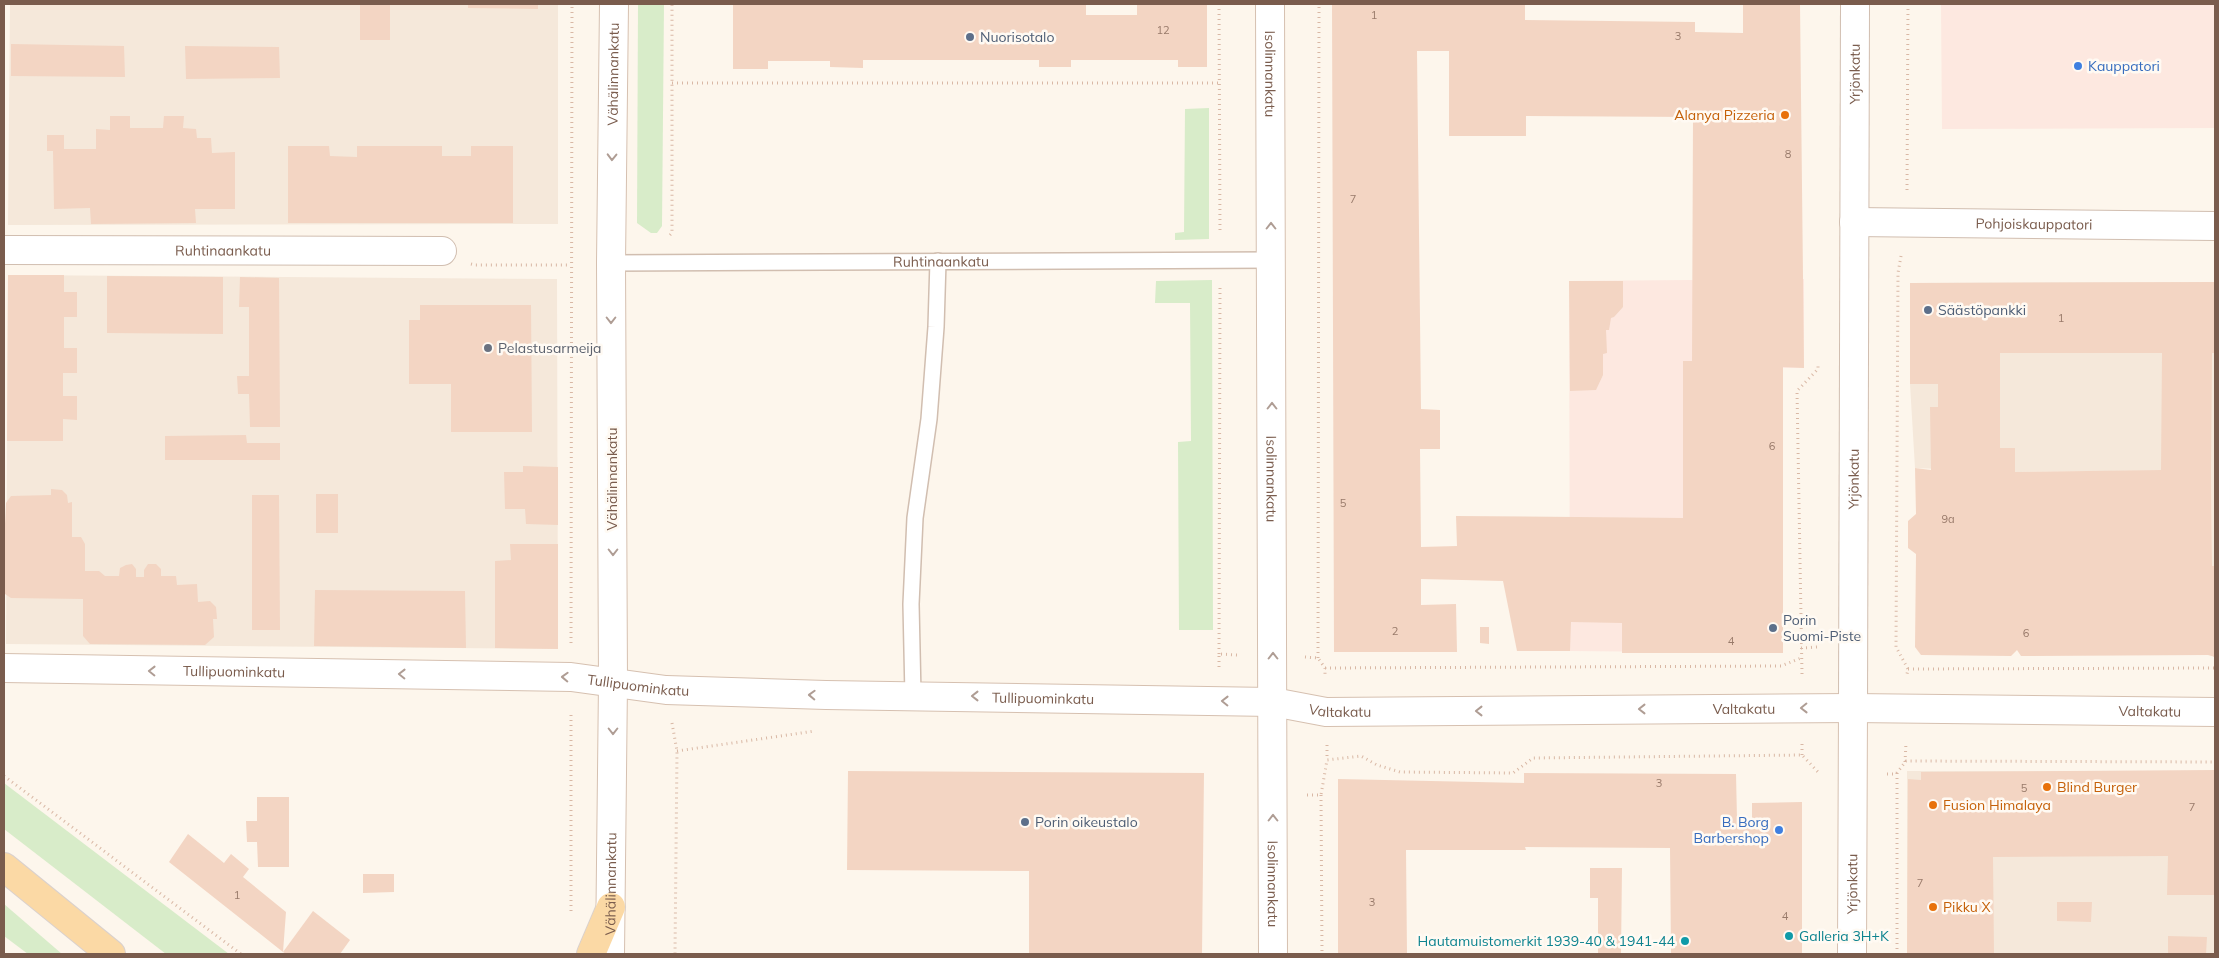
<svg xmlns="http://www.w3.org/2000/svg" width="2219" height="958" viewBox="0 0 2219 958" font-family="Mulish,sans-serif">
<rect width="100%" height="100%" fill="#fdf6ec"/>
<g fill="#f5e8da">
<polygon points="10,4 558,4 558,224 8,225"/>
<polygon points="8,275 557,279 558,649 6,644"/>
<polygon points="2215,282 2215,657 2213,657 2211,470 2015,472 1915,468 1910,384 1910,283"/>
<rect x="1907" y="771" width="308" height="183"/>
</g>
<g fill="#fde8e0">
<polygon points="1941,4 2215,4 2215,128 1942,129"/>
<polygon points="1804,279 1804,368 1783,368 1783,653 1570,651 1569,281"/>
</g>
<g fill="#d8ecc9">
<polygon points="638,4 664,4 662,226 657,233 651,233 637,223"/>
<polygon points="1209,108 1209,239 1175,240 1175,233 1184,232 1185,109"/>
<polygon points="1212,280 1213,630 1179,630 1178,442 1191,441 1190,303 1155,303 1156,281"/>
<polygon points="4,783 229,954 166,954 4,829"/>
<polygon points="4,904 62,954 28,954 4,936"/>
</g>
<g fill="#f3d5c3" fill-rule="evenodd">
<rect x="360" y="4" width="30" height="36"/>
<polygon points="468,4 538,4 538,9 468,8"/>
<polygon points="733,4 1086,4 1086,15 1137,15 1137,4 1207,4 1207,67 1178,67 1178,60 1071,60 1071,67 1039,67 1039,60 863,60 863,68 830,67 830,61 768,61 768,69 733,69"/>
<path d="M 1332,4 L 1525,4 L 1525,20 L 1695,22 L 1695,32 L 1743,33 L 1743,4 L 1800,4 L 1804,368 L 1783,367 L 1783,653 L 1622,653 L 1622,623 L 1571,622 L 1570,651 L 1517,651 L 1503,581 L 1421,579 L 1421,605 L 1456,604 L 1457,652 L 1334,652 ZM 1417,51 L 1449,51 L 1449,136 L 1526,136 L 1526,116 L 1693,117 L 1692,361 L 1683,361 L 1683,518 L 1456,516 L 1457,546 L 1421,547 L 1420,449 L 1440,449 L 1440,410 L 1421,409 Z"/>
<polygon points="11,44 124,46 125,77 11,76"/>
<polygon points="185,46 279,47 280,78 186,79"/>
<polygon points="110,116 130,116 130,128 163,128 164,116 184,116 183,128 196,129 197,138 211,138 212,153 235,152 235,209 195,209 196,223 91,224 90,208 54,209 53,151 47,151 47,135 64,135 64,149 96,149 96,129 110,130"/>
<polygon points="288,146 329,146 330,156 357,157 357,146 442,146 442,156 471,156 471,146 513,146 513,223 288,223"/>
<polygon points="8,275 64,275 64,292 77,292 77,317 64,317 64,348 77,348 77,373 63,373 63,396 77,396 77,420 63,419 63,441 7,441"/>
<polygon points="107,276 223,277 223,334 107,333"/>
<polygon points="240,277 279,278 280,427 250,427 249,394 238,394 237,376 249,376 249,307 239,307"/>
<polygon points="1569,281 1623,281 1623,307 1614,317 1611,318 1609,330 1606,330 1607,353 1603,354 1603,375 1596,390 1570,391"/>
<path d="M 2215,282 L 2215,353 L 2212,353 L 2211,470 L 2212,566 L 2215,566 L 2215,657 L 2208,655 L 2021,656 L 2017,650 L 2011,656 L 1921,655 L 1915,647 L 1916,554 L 1908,548 L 1908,521 L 1916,514 L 1915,468 L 1931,470 L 1930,407 L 1938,407 L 1938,384 L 1910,384 L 1910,283 ZM 2000,353 L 2162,353 L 2161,470 L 2015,472 L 2015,448 L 2000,448 Z"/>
<polygon points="420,305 531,305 532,432 451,432 451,384 409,384 409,320 420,320"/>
<polygon points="246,435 247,443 280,443 280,460 165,460 165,436"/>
<polygon points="523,466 558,467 558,525 526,524 525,509 505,509 504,472 523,472"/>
<polygon points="51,489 62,490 67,495 68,503 72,502 72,537 81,537 85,544 85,571 99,571 105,576 119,576 120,568 126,565 132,564 136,569 136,577 144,577 144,570 148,564 156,564 161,569 161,576 176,576 177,585 197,584 198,602 210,601 216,607 217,619 213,619 214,637 205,645 90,644 83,636 83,599 11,598 5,594 4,545 6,503 11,496 51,495"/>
<rect x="316" y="494" width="22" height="39"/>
<polygon points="252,495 279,495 280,630 252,630"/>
<polygon points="510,544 558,544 558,649 495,648 495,561 511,560"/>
<polygon points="315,590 465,591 466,648 314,646"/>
<polygon points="1480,627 1489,627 1489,644 1480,643"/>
<polygon points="2215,770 2215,895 2167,895 2168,856 1993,857 1994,954 1907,954 1908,779 1921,780 1921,772"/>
<polygon points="848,771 1204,773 1202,954 1029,954 1029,871 847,870"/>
<polygon points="1524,773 1736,774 1737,819 1752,819 1752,803 1802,802 1802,954 1671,954 1670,848 1525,847 1526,850 1406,850 1407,954 1338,954 1338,779 1524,783"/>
<polygon points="257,797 289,797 289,867 258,867 257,842 247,842 246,821 257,821"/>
<polygon points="188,834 224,863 231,854 249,869 243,877 286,912 283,952 169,862"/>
<polygon points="1590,868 1622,868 1621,954 1598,954 1598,898 1590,898"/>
<polygon points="363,874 394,874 394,892 363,893"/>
<polygon points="2057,902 2092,902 2091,922 2057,921"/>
<polygon points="313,911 350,940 340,954 286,954 283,952"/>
<polygon points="2168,936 2207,937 2206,954 2168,954"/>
</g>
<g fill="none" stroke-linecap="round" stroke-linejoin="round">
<defs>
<g id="lane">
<path id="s1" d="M 611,263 L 1271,260"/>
<polyline points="913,696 911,604 915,518 929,419 936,327 938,261"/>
</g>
<g id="street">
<path id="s2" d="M 1854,222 L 2215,226"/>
<path id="s3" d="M 4,250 L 442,251"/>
<path id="s4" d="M 1853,708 L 1855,4"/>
</g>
<g id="secondary">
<path id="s5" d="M 1270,4 L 1273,954"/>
<path id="s6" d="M 4,668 L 571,677 L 666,690 L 826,695 L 1273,702 L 1326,712 L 1853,708 L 2215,712"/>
<path id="s7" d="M 610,954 L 613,682 L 611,263 L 614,4"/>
<path id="s8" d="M 1852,954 L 1853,708"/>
</g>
<g id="primary">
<polyline points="4,867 111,954"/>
<polyline points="591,954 611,907"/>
</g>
</defs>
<use href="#lane" stroke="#d1beb0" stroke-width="18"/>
<use href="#street" stroke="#d1beb0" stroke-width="30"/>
<use href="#secondary" stroke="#d6c0b0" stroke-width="30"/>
<use href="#primary" stroke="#dad1cd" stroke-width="30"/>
<g stroke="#d9b8a5" stroke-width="3" stroke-dasharray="1 4" stroke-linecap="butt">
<polyline points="1219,4 1220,233"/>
<polyline points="672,83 1220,83"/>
<polyline points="1907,190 1908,4"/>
<polyline points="670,235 672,233 672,4"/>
<polyline points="1901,256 1898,273 1896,647 1908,669 1907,674"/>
<polyline points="471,264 475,265 570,265"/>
<polyline points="571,643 572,4"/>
<polyline points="1801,648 1818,647"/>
<polyline points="1219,654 1220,287"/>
<polyline points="1305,657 1318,658 1325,668 1325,677"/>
<polyline points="1318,658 1319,4"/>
<polyline points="1219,667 1219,654 1238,655"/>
<polyline points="1325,668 1781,666 1801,658"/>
<polyline points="1908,669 2215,668"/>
<polyline points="1802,674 1797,391 1818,369 1818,366"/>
<polyline points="672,723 677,751 675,954"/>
<polyline points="1327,745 1327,760"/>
<polyline points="677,751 815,731"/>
<polyline points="1802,755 1802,743"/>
<polyline points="1905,762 1906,743"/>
<polyline points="1887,774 1896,774 1906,761 2215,762"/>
<polyline points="4,776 241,954"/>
<polyline points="1307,795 1321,795 1327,760 1361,756 1377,765 1400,772 1513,773 1533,758 1802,755 1818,772"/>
<polyline points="1321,795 1322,954"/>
<polyline points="571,911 571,712"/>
<polyline points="1897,954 1897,773"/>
</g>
<use href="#lane" stroke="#fff" stroke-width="15"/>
<use href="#street" stroke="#fff" stroke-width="28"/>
<use href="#secondary" stroke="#fff" stroke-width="28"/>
<use href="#primary" stroke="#fbd9a5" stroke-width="28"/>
</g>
<defs><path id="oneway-chevron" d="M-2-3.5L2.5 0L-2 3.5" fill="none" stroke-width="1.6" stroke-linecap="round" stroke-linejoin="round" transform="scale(1.25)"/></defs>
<g stroke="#af9d94">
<use href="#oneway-chevron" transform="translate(612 157) rotate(91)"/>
<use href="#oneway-chevron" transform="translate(1271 226) rotate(-90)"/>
<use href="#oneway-chevron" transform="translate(611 320) rotate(90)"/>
<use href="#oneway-chevron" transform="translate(1272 406) rotate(-90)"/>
<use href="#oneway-chevron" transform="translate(613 552) rotate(90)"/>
<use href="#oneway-chevron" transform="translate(1273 656) rotate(-90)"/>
<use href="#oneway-chevron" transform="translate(152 671) rotate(-179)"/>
<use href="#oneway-chevron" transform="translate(402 674) rotate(-179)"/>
<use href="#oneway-chevron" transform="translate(565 677) rotate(-178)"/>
<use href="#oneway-chevron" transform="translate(812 695) rotate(-178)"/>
<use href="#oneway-chevron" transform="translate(975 696) rotate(-180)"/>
<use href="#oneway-chevron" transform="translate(1225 701) rotate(-179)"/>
<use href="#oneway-chevron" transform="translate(1804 708) rotate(179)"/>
<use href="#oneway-chevron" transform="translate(1642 709) rotate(180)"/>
<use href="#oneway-chevron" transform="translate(1479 711) rotate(180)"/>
<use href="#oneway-chevron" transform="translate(613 731) rotate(90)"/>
<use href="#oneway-chevron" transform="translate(1273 818) rotate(-90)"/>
</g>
<g fill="#5c6f8a" stroke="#fffaf3" stroke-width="2">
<circle cx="970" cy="37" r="5"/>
<circle cx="1928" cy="310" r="5"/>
<circle cx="1773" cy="628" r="5"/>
<circle cx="1025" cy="822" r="5"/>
</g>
<g fill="#3f7fe0" stroke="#fffaf3" stroke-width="2">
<circle cx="2078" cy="66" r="5"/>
<circle cx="1779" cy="830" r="5"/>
</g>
<g fill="#e8710a" stroke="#fffaf3" stroke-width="2">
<circle cx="1785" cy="115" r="5"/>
<circle cx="2047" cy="787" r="5"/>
<circle cx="1933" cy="805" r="5"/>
<circle cx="1933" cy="907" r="5"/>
</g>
<circle fill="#6b7280" stroke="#fffaf3" stroke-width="2" cx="488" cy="348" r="5"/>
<g fill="#0f9aa8" stroke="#fffaf3" stroke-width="2">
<circle cx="1789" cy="936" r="5"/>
<circle cx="1685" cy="941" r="5"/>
</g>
<g text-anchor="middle" stroke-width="5" stroke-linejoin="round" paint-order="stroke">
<g font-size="11" fill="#987a6a">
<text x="1374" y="19">1</text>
<text x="1163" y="34">12</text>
<text x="1678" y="40">3</text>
<text x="1788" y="158">8</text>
<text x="1353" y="203">7</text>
<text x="2061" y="322">1</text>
<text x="1772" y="450">6</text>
<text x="1343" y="507">5</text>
<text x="1948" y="523">9a</text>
<text x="1395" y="635">2</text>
<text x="2026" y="637">6</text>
<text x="1731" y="645">4</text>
<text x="1659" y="787">3</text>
<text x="2024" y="792">5</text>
<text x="2192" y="811">7</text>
<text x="1920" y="887">7</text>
<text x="237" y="899">1</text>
<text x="1372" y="906">3</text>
<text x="1785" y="920">4</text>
</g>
<g font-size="14" fill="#4e5e75" stroke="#fffaf3" text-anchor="start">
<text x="980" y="42">Nuorisotalo</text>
<text x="1938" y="315">Säästöpankki</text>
<text x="1783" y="625">Porin<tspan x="1783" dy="16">Suomi-Piste</tspan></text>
<text x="1035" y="827">Porin oikeustalo</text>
</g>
<g font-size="14" fill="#366cbe" stroke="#fffaf3" text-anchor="start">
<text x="2088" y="71">Kauppatori</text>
<text x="1769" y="827" text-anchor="end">B. Borg<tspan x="1769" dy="16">Barbershop</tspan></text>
</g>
<g font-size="14" fill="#7a5c4d" stroke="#fffaf3">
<text dy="5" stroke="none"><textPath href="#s7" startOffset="880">Vähälinnankatu</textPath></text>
<text dy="5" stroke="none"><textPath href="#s5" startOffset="70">Isolinnankatu</textPath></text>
<text dy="5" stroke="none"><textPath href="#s4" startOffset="634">Yrjönkatu</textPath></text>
<text dy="5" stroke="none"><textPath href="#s2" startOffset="180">Pohjoiskauppatori</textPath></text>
<text dy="5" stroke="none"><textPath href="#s3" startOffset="219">Ruhtinaankatu</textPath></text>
<text dy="5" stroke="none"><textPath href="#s1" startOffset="330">Ruhtinaankatu</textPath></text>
<text transform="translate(612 479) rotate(-90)" y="5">Vähälinnankatu</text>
<text dy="5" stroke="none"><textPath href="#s5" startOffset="475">Isolinnankatu</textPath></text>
<text dy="5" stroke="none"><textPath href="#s4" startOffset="229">Yrjönkatu</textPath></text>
<text dy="5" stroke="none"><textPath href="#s6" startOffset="230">Tullipuominkatu</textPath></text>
<text dy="5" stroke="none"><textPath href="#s6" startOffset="635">Tullipuominkatu</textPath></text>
<text dy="5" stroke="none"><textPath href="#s6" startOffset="1040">Tullipuominkatu</textPath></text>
<text dy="5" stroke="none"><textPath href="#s6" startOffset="1742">Valtakatu</textPath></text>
<text dy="5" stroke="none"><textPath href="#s6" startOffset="1338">Valtakatu</textPath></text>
<text dy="5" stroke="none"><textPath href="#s6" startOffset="2148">Valtakatu</textPath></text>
<text dy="5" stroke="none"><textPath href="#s7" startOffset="70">Vähälinnankatu</textPath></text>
<text dy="5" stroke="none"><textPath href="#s5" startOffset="880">Isolinnankatu</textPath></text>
<text dy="5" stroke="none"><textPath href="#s8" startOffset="70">Yrjönkatu</textPath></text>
</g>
<g font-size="14" fill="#c56008" stroke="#fffaf3" text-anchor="start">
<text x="1775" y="120" text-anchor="end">Alanya Pizzeria</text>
<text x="2057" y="792">Blind Burger</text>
<text x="1943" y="810">Fusion Himalaya</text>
<text x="1943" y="912">Pikku X</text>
</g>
<g font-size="14" fill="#5b616d" stroke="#fffaf3" text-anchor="start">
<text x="498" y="353">Pelastusarmeija</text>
</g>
<g font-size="14" fill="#0d838f" stroke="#fffaf3" text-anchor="start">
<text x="1799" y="941">Galleria 3H+K</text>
<text x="1675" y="946" text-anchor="end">Hautamuistomerkit 1939-40 &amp; 1941-44</text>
</g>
</g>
<rect width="2219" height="958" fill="none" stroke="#7a5c4d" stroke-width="10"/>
</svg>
